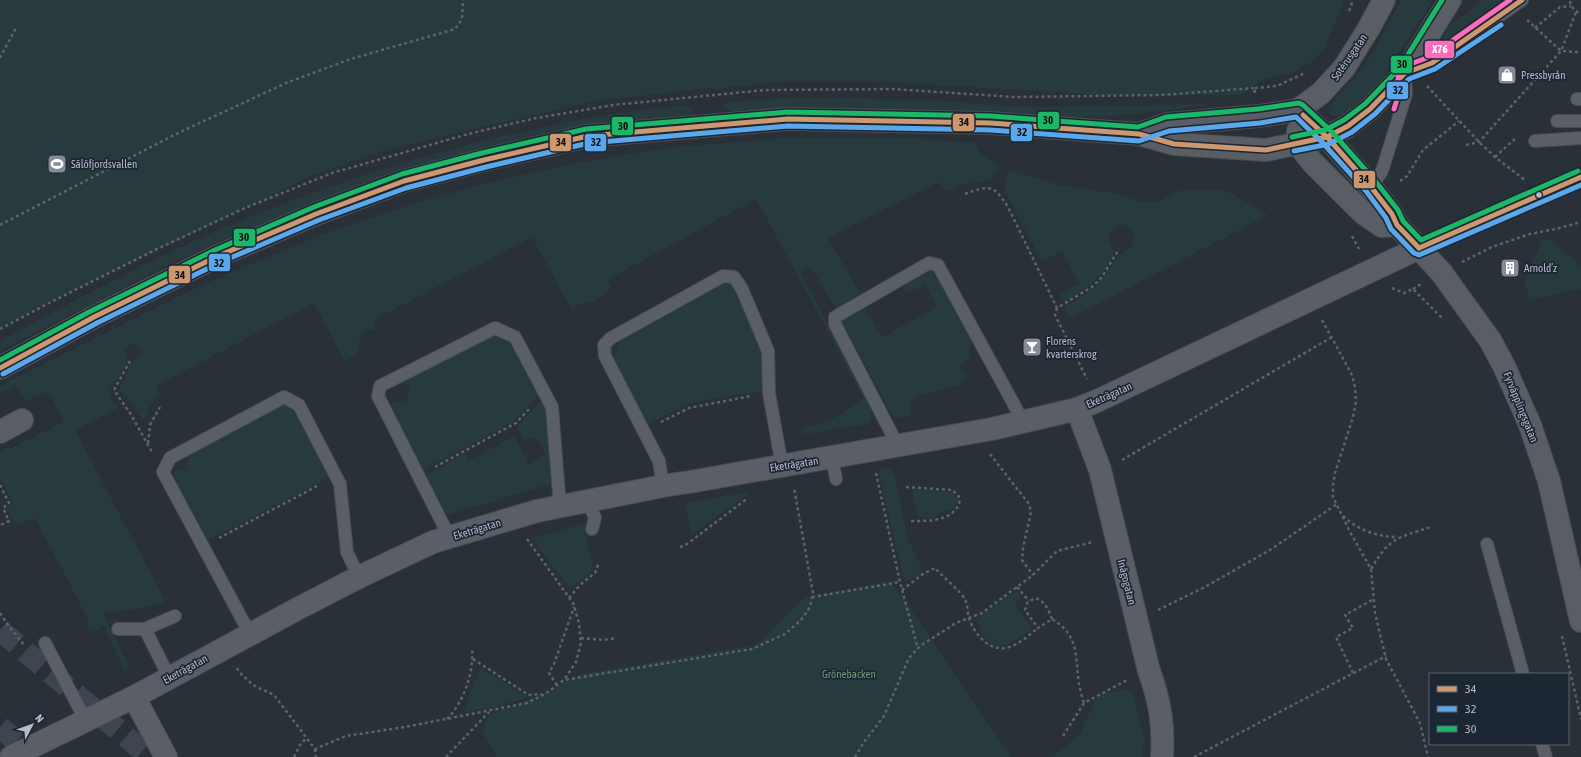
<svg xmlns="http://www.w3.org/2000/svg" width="1581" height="757" viewBox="0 0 1581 757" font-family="'Asap Condensed',sans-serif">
<rect width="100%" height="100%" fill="#2a3038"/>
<g fill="#273a3e">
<polygon points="0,0 1345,0 1324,49 1309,64 1291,73 1264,79 1240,95 1106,95 883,82 828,81 778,82 713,89 710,88 595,101 385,150 316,174 42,305 0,328"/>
<path d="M 1401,0 L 1433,0 L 1383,77 L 1375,86 L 1342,116 C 1334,118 1328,117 1328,108 L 1356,76 L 1372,54 Z"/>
<polygon points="1480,0 1508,0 1451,45 1446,48 1441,45 1441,41 1452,23 1471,10"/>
<polygon points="834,98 947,101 1013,107 1142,106 1203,103 1205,106 1124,115 1055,118 846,109 732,111 725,108 724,105 726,102 730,102 774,99"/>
<path d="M 686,106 L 690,106 L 693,110 L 692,113 L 687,116 L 630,123 L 337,194 L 216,243 L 164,267 L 0,351 L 0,341 C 84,296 168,249 257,214 C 356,174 458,144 563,123 C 604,115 645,108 686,106 Z"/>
<path d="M 802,137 L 897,137 L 975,143 L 980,153 L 1000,168 L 991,179 L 959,186 L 946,192 L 939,182 L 828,238 L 860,293 L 837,311 L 815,273 L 808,268 L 801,270 L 801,273 L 865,392 L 872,411 L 871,420 L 869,423 L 861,426 L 844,427 L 807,434 L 801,432 L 801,430 L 830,420 L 864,399 L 756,199 L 607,280 L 611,288 L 596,301 L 580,304 L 572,311 L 532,237 L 374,320 L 377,329 C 359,329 359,339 358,353 L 345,362 L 314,303 L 156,386 L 160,395 L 150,406 L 145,417 L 142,421 L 133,406 L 119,390 L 131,364 L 142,353 L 142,350 L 132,343 L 124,348 L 128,363 C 124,369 109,390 109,395 L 118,408 L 75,430 L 166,602 L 136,609 L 103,613 L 129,667 L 124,670 L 104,626 L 89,633 L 87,617 L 35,518 L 17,525 L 6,509 L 13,503 L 0,477 L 0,452 L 9,447 L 10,449 L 64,422 L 48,391 L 26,401 L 16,385 L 0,393 L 0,386 L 183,294 L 227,274 L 326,233 L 424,200 L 496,181 L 571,164 L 622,155 L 666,148 L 710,144 Z"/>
<path d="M 1010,170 L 1059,185 L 1119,194 L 1145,203 L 1161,200 L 1181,190 L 1194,189 L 1222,190 L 1235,195 L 1268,215 L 1071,318 L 1066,310 L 1066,306 L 1079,299 L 1095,287 L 1106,274 L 1119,255 L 1130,249 C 1138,238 1133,225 1120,224 L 1110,232 L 1108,241 L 1114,251 C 1108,275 1084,291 1064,302 L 1059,295 L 1079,284 L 1062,251 L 1042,262 L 1005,191 L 1006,174 Z"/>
<polygon points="1542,240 1551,240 1581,266 1581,289 1530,300 1524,282"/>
<path d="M 931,266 L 972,342 C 967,348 969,352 971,358 L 959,365 L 967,379 L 958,386 L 916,396 L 911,401 L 910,415 L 906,418 L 894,417 L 883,398 L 839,317 L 861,301 L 882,337 L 937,307 L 925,284 L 906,294 L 898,278 Z"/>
<path d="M 727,282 L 734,285 L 767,340 L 762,391 L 699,401 L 684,406 L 648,424 L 616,365 C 613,352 619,342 627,334 L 713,288 Z"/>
<polygon points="492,331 511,338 544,389 514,421 422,471 391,412 393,402 406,403 410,388 401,382 402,378"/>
<polygon points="277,399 290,402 334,469 325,480 208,540 177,483 174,471 184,469 189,457 180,452"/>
<polygon points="542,399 547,414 550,484 447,515 424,476 465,454 468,461 514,436 527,460 525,461 527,465 545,455 536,438 526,440 524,440 517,427"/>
<polygon points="889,467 896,481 908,541 915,552 921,568 921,573 905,583 879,475 879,469"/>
<polygon points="912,489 951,492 956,496 958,499 957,504 951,509 943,511 934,517 930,519 919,517 915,505"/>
<polygon points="748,492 748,494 691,535 685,503"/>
<polygon points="584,523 593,571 570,588 541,551 534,538"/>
<polygon points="889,581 900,593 1011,757 497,757 482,731 489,715 547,692 581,674 756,645 804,598"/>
<path d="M 1016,591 L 1021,595 L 1021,598 L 1015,604 L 1032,629 C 1024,634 1014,644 1005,645 C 989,649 975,631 980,616 Z"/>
<polygon points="481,668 520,693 530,697 491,708 464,712 469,695"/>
<polygon points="1132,690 1144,737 1142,757 1051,757 1079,736 1099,693"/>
</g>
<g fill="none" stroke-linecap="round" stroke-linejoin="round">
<g stroke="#3f454e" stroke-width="22" stroke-dasharray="22 11" stroke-linecap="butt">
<polyline points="0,630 150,757"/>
<polyline points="0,727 35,757"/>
</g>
<defs>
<g id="lane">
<polyline points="1577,99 1581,99"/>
<polyline points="1557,121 1581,121"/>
<polyline points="1535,141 1581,138"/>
<polyline points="1371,187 1382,171 1406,94 1405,73 1432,63 1522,0"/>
<polyline points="1419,248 1581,177"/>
<polyline points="898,446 835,324 835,317 929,263 938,265 1024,423"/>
<polyline points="832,458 836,479"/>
<polyline points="663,486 659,461 605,356 604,345 611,338 723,276 734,277 742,289 768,351 769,393 782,466"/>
<polyline points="588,502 595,518 592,529"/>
<polyline points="450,538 378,396 380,386 495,328 515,337 552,407 560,507"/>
<polyline points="1487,544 1523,674"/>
<polyline points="118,629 145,629"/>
<polyline points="250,634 163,472 170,458 284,397 299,405 340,484 347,552 359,577"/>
<polyline points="45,643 86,721"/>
<polyline points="169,677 145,629 175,616"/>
<polyline points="1542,744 1546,757"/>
</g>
<g id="street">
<path d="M 1077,409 L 1100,470 L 1149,671 C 1160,701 1164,726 1162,757"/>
<polyline points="0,432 22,420"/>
<polyline points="134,697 166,757"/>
<polyline points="11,757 134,697 299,608 359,577 433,542 537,511 663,486 695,481 992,429 1077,409 1097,401 1419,248"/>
</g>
<g id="secondary">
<polyline points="1298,110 1327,137 1371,187 1392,214 1397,225 1441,272 1490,340 1504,366 1530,425 1549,481 1581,621"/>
<polyline points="1298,131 1298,144 1312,162 1363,213 1382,226 1397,225"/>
<polyline points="1139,134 1167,124 1259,116 1298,110 1321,93 1344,68 1369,28 1384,0"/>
<polyline points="0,368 94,317 218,256 316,214 404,181 484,160 588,136 788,119 990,123 1139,134 1174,144 1266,150 1327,137 1348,126 1370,109 1405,73 1450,0"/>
</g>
</defs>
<use href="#lane" stroke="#484c53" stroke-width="14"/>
<use href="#street" stroke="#484c53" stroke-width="24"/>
<use href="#secondary" stroke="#484c53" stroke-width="24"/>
<g stroke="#5d636a" stroke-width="2.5" stroke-dasharray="3 3" stroke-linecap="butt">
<path d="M 1570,1 C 1571,8 1575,11 1581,14"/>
<polyline points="1349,11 1353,0"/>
<polyline points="1527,20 1561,51 1577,52 1581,51"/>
<polyline points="1535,28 1560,7 1571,6"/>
<polyline points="0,58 17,26"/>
<polyline points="1427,86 1479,142 1495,157 1526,181"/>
<polyline points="1255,93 1254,88 1277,86 1303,74"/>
<polyline points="1466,145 1479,142 1561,51 1576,12"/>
<polyline points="1495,157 1517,137"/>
<polyline points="1400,181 1407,176 1423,150 1459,121"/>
<path d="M 965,194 C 990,185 993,184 1008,207 L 1057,308 L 1092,287 L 1102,277 L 1119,249"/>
<polyline points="0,225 176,134 286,83 351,59 455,29 462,19 463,0"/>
<polyline points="1352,236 1359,249"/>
<polyline points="1462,262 1492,247 1530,234 1560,228 1581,222"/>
<polyline points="1392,288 1404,293 1413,289 1443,319"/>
<polyline points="1413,289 1421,284"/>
<polyline points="1057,308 1055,315 1087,379"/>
<polyline points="1322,320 1352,375 1355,387 1356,401 1353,417 1335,473 1333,485 1333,497 1350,532 1371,569 1375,613 1386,659 1420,723 1428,757"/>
<polyline points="0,329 49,303 155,250 245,208 332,173 468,134 536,118 613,105 765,90 892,89 1014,97 1162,95 1254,88"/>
<polyline points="130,361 114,390 130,413 152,452"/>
<polyline points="661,422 689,408 751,396"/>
<polyline points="148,443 150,425 160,407"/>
<polyline points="990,454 1029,504 1031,512 1023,548 1022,560 1033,575"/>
<polyline points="1122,460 1332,337"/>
<polyline points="435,467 516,423 530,408"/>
<polyline points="876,473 900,582 918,649"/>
<polyline points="0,485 9,503 3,508 9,521 0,525"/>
<path d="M 906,487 L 952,490 L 958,495 L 960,500 C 955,522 928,521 910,521"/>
<path d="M 1343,516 C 1358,530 1377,537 1398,537"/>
<polyline points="219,538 319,485"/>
<polyline points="527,539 573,603 579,623 581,643 576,662 564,680"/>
<polyline points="680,547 687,544 748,498"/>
<path d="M 1371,569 C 1390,537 1397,538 1431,527"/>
<polyline points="1017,587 1029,601"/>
<path d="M 902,590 L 923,574 L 935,568 C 941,575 962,593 965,599 C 968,605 967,612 969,618 C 975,636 992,655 1012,646 C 1022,642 1030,634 1038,628"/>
<polyline points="812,597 900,582"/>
<polyline points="569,598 581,584 595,573 599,562"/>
<polyline points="1158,610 1205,587 1270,550 1337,504"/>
<polyline points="0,613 8,625 25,646"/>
<path d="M 1052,619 C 1048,609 1045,601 1035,598 L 1027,603 L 1025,610 L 1038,628 L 1052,619 C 1080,636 1075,657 1079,684 C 1080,690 1082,697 1084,703"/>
<polyline points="1562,636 1581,719"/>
<polyline points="581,638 603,640 617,638"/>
<polyline points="473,659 524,692 530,695 542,694"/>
<polyline points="237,668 239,672 253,685 274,695 315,749 346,736 405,727 527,703 545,694 564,680 752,649 785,634 801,620 810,607 813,593 794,488"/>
<polyline points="1353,673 1336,637 1353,628 1345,615 1374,599"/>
<polyline points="557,685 549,673 554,664 574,607"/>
<path d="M 447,719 C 464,702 474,672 472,648"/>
<polyline points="1063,736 1084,703 1127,680"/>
<polyline points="315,749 316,757"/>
<polyline points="294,757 301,743 306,739"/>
<polyline points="446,757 489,712"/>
<polyline points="855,757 864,742 884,716 909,658 920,646 956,623 982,613 1033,575 1057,551 1093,542"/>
<polyline points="1194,757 1386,656"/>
</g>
<use href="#lane" stroke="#5a5e66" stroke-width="12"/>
<use href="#street" stroke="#5a5e66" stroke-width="22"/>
<use href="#secondary" stroke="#595d64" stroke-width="22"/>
<defs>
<g id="bus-1">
<polyline points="1303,115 1327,137 1371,187 1392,214 1397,225 1419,248"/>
<polyline points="1419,248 1581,177"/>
<polyline points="0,368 94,317 218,256 316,214 404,181 484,160 588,136 788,119 990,123 1139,134 1174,144 1266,150 1327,137 1348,126 1370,109 1405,73 1432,63 1522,0"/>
</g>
<g id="bus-2">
<polyline points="1294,151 1329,144 1352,132 1375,114 1409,79 1435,69 1501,25"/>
<polyline points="3,374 97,323 221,262 319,220 406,188 486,167 589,143 788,126 990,130 1139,141 1169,131 1260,123 1296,117 1322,142 1366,191 1386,218 1391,229 1414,253 1419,255 1581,185"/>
</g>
<g id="bus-3">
<polyline points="1292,137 1325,130 1344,120 1365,104 1399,69 1442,0"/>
<polyline points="0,360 91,311 215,250 314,207 402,174 482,153 586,129 788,112 990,116 1138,127 1166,117 1258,109 1299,103 1303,105 1332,132 1376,182 1398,210 1403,221 1421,240 1578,171"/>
</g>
<polyline id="bus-4" points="1394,109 1399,93 1398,73 1400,68 1429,57 1510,0"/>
</defs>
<use href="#bus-1" stroke="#1d2633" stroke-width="8"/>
<use href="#bus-2" stroke="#1d2633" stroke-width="8"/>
<use href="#bus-3" stroke="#1d2633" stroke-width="8"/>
<use href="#bus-4" stroke="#1d2633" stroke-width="8"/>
<use href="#bus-1" stroke="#cd976f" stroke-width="5"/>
<use href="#bus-2" stroke="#5aa8eb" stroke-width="5"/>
<use href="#bus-3" stroke="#1ab867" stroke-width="5"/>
<use href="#bus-4" stroke="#fb6dba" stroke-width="5"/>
</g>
<defs>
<symbol id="shop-square" viewBox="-11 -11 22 22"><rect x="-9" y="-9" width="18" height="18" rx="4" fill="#848b96" stroke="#1d2633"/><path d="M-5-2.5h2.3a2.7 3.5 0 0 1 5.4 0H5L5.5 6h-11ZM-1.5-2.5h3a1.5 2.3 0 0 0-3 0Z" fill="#fff"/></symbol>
<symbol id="stadium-square" viewBox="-11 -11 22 22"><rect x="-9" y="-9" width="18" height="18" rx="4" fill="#848b96" stroke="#1d2633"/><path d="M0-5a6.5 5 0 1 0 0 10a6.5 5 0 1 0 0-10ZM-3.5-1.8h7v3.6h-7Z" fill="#fff"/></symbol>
<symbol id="building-square" viewBox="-11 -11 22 22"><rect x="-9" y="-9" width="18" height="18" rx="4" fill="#848b96" stroke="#1d2633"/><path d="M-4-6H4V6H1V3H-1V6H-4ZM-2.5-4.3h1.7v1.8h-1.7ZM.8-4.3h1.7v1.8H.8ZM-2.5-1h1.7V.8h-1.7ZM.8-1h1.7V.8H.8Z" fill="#fff"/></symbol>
<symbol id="bar-square" viewBox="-11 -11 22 22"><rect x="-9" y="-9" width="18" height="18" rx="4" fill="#848b96" stroke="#1d2633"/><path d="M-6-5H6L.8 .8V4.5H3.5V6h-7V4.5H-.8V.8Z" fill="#fff"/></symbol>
</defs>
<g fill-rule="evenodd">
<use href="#shop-square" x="1496" y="64" width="22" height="22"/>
<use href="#stadium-square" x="46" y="153" width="22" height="22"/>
<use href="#building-square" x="1499" y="257" width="22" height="22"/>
<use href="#bar-square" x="1021" y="336" width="22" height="22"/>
</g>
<circle fill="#b4bcc9" stroke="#1d2633" stroke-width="1.5" cx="1539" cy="195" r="3.5"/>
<g text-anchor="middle" stroke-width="3.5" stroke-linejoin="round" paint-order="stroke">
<g font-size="11" fill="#b4bcc9" stroke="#1d2633">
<text transform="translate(1349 57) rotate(-55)" y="4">Sotérusgatan</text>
<text transform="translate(1109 395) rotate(-24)" y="4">Eketrägatan</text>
<text transform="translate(1521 407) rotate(68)" y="4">Fyrväpplingsgatan</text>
<text transform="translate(794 464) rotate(-9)" y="4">Eketrägatan</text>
<text transform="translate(477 529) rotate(-17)" y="4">Eketrägatan</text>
<text transform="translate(1127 582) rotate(76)" y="4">Inägogatan</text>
<text transform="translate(185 669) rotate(-29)" y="4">Eketrägatan</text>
</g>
<g font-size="11" fill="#b4bcc9" stroke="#1d2633" text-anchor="start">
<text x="1521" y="79">Pressbyrån</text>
<text x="71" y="168">Sälöfjordsvallen</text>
<text x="1524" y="272">Arnold’z</text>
<text x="1046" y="345">Florens<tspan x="1046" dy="13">kvarterskrog</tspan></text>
</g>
<g font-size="11" fill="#6b9a76" stroke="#1d2633">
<text x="849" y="678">Grönebacken</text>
</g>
</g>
<g stroke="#1d2633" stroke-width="1.5">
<rect x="1424" y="40" width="31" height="19" rx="4" fill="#fb6dba"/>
<rect x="1390" y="55" width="23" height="19" rx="4" fill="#1ab867"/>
<rect x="1386" y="81" width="23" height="19" rx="4" fill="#5aa8eb"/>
<rect x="1037" y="111" width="23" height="19" rx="4" fill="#1ab867"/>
<rect x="952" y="113" width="23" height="19" rx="4" fill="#cd976f"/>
<rect x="611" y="116" width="23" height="20" rx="4" fill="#1ab867"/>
<rect x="1010" y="123" width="23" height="19" rx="4" fill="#5aa8eb"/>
<rect x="549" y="133" width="23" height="19" rx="4" fill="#cd976f"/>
<rect x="584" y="133" width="23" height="19" rx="4" fill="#5aa8eb"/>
<rect x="1353" y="170" width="23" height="19" rx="4" fill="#cd976f"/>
<rect x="233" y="228" width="23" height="19" rx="4" fill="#1ab867"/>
<rect x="208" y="253" width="23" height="19" rx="4" fill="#5aa8eb"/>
<rect x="168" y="265" width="23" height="19" rx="4" fill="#cd976f"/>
</g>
<g font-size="11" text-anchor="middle" font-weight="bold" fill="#fff">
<text x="1440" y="53">X76</text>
</g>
<g font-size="11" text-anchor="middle" font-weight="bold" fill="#111">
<text x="1402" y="68">30</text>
<text x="1398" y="94">32</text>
<text x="1048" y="124">30</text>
<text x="964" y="126">34</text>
<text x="623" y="130">30</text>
<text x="1022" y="136">32</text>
<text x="561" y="146">34</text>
<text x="596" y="146">32</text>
<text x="1364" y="183">34</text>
<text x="244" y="241">30</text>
<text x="219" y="267">32</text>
<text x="180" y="279">34</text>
</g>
<rect x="1429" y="673" width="140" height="72" fill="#1d2633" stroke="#59626f"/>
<rect x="1437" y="686" width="20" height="6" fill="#cd976f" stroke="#59626f"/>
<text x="1465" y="693" font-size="12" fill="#b4bcc9">34</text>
<rect x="1437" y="706" width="20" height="6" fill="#5aa8eb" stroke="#59626f"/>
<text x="1465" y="713" font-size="12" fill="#b4bcc9">32</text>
<rect x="1437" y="726" width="20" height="6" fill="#1ab867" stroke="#59626f"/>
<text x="1465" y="733" font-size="12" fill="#b4bcc9">30</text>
<g transform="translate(32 725) rotate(49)" stroke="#1d2633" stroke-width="3" paint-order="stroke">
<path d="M0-3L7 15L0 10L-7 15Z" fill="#b4bcc9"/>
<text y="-6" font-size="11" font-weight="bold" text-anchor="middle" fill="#b4bcc9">N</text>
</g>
</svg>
